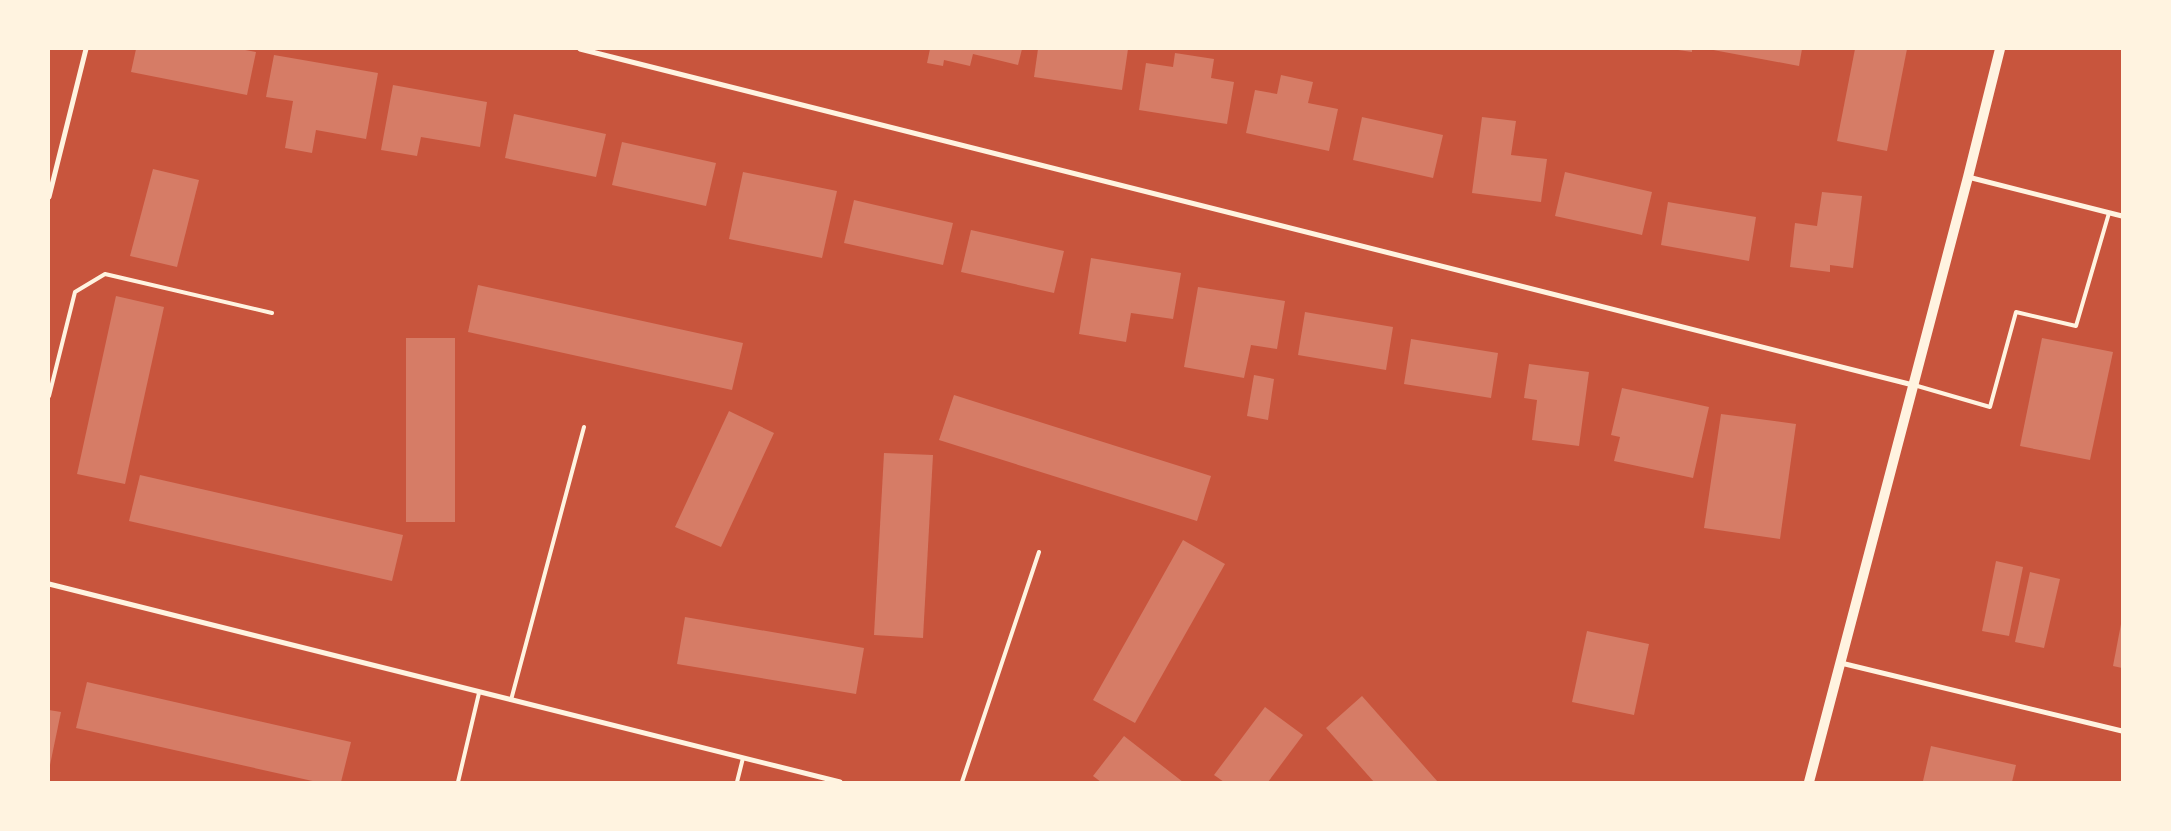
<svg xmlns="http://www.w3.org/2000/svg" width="2171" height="831" viewBox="0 0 2171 831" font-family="Barlow,sans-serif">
<rect width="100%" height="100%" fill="#c8553d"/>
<g fill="#d67c66">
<polygon points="136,49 240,49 256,52 247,95 131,72"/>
<polygon points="930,49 1022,49 1018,65 973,54 970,66 944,60 943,66 927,63"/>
<polygon points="1038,49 1128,49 1122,90 1034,77"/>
<polygon points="1671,49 1692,49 1692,52"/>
<polygon points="1708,49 1802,49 1799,66"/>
<polygon points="1855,49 1907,49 1887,151 1837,141"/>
<polygon points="1175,53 1214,59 1211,78 1234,82 1227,124 1139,110 1146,63 1173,67"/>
<polygon points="274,55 378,73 366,139 316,130 312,153 285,148 293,101 266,97"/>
<polygon points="1281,75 1313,82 1308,103 1338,109 1329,151 1246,133 1255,90 1277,94"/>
<polygon points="393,85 487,102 480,147 421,137 417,156 381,150"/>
<polygon points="514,114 606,134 596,177 505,158"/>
<polygon points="1362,117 1443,135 1433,178 1353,160"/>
<polygon points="1482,117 1516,121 1511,155 1547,159 1541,202 1472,193"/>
<polygon points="622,142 716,163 706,206 612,185"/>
<polygon points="153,169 199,180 177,267 130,256"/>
<polygon points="743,172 837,191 822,258 729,239"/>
<polygon points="1565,172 1652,192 1642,235 1555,216"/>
<polygon points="1822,192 1862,196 1853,268 1830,265 1830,272 1790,267 1795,223 1817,226"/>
<polygon points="854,200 953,223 943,265 844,243"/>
<polygon points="1668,202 1756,217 1749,261 1661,245"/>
<polygon points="971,230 1064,251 1054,293 961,272"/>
<polygon points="1091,258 1181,273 1173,319 1131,313 1126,342 1079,334"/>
<polygon points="478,285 743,343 732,390 468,332"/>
<polygon points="1198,287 1285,301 1277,349 1251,345 1244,378 1184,367"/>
<polygon points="116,296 164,307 125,484 77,474"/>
<polygon points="1305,312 1393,327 1386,370 1298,355"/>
<rect x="406" y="338" width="49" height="184"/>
<polygon points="2042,338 2113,352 2090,460 2020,446"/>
<polygon points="1411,339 1498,353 1491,398 1404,384"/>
<polygon points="1529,364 1589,372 1579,446 1532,440 1537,400 1524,398"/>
<polygon points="1254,375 1274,379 1268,420 1247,416"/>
<polygon points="1622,388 1709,407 1693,478 1614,461 1620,437 1611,435"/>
<polygon points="954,395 1211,476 1197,521 939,440"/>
<polygon points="729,411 774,433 721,547 675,527"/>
<polygon points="1721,414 1796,424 1780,539 1704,528"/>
<polygon points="884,453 933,455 923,638 874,635"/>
<polygon points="140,475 403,535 392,581 129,521"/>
<polygon points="1183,540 1225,564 1135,723 1093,700"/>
<polygon points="1996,561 2023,567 2009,636 1982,631"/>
<polygon points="2030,572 2060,579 2044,648 2015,642"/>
<polygon points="685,617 864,648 856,694 677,664"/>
<polygon points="2121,624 2122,625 2122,668 2113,666"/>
<polygon points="1587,631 1649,644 1634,715 1572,702"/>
<polygon points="87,682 351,742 341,782 317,782 76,728"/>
<polygon points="1362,696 1438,782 1374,782 1326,728"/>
<polygon points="1265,707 1303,735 1268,782 1224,782 1214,775"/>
<polygon points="49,710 61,712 50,765 49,765"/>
<polygon points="1124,736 1183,782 1101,782 1093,776"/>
<polygon points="1931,746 2016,765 2012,782 1923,781"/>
</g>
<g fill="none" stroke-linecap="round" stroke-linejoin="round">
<g stroke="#fff3e0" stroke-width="4">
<polyline points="1914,385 1990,407 2016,312 2076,326 2109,213"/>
<polyline points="49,396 75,292 105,274 272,313"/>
<polyline points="511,700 584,427"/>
<polyline points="458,782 479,693"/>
<polyline points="737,782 743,758"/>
<polyline points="962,782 1039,552"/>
</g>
<g stroke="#fff3e0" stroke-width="5">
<polyline points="580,49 1913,385"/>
<polyline points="1968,177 2122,216"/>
<polyline points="49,197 86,49"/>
<polyline points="49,584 840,782"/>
<polyline points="1841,663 2122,731"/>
</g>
<polyline stroke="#fff3e0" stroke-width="10" points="1809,782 1968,177 2000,49"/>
</g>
<rect width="2171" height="831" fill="none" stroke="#fff3e0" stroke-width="100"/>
</svg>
